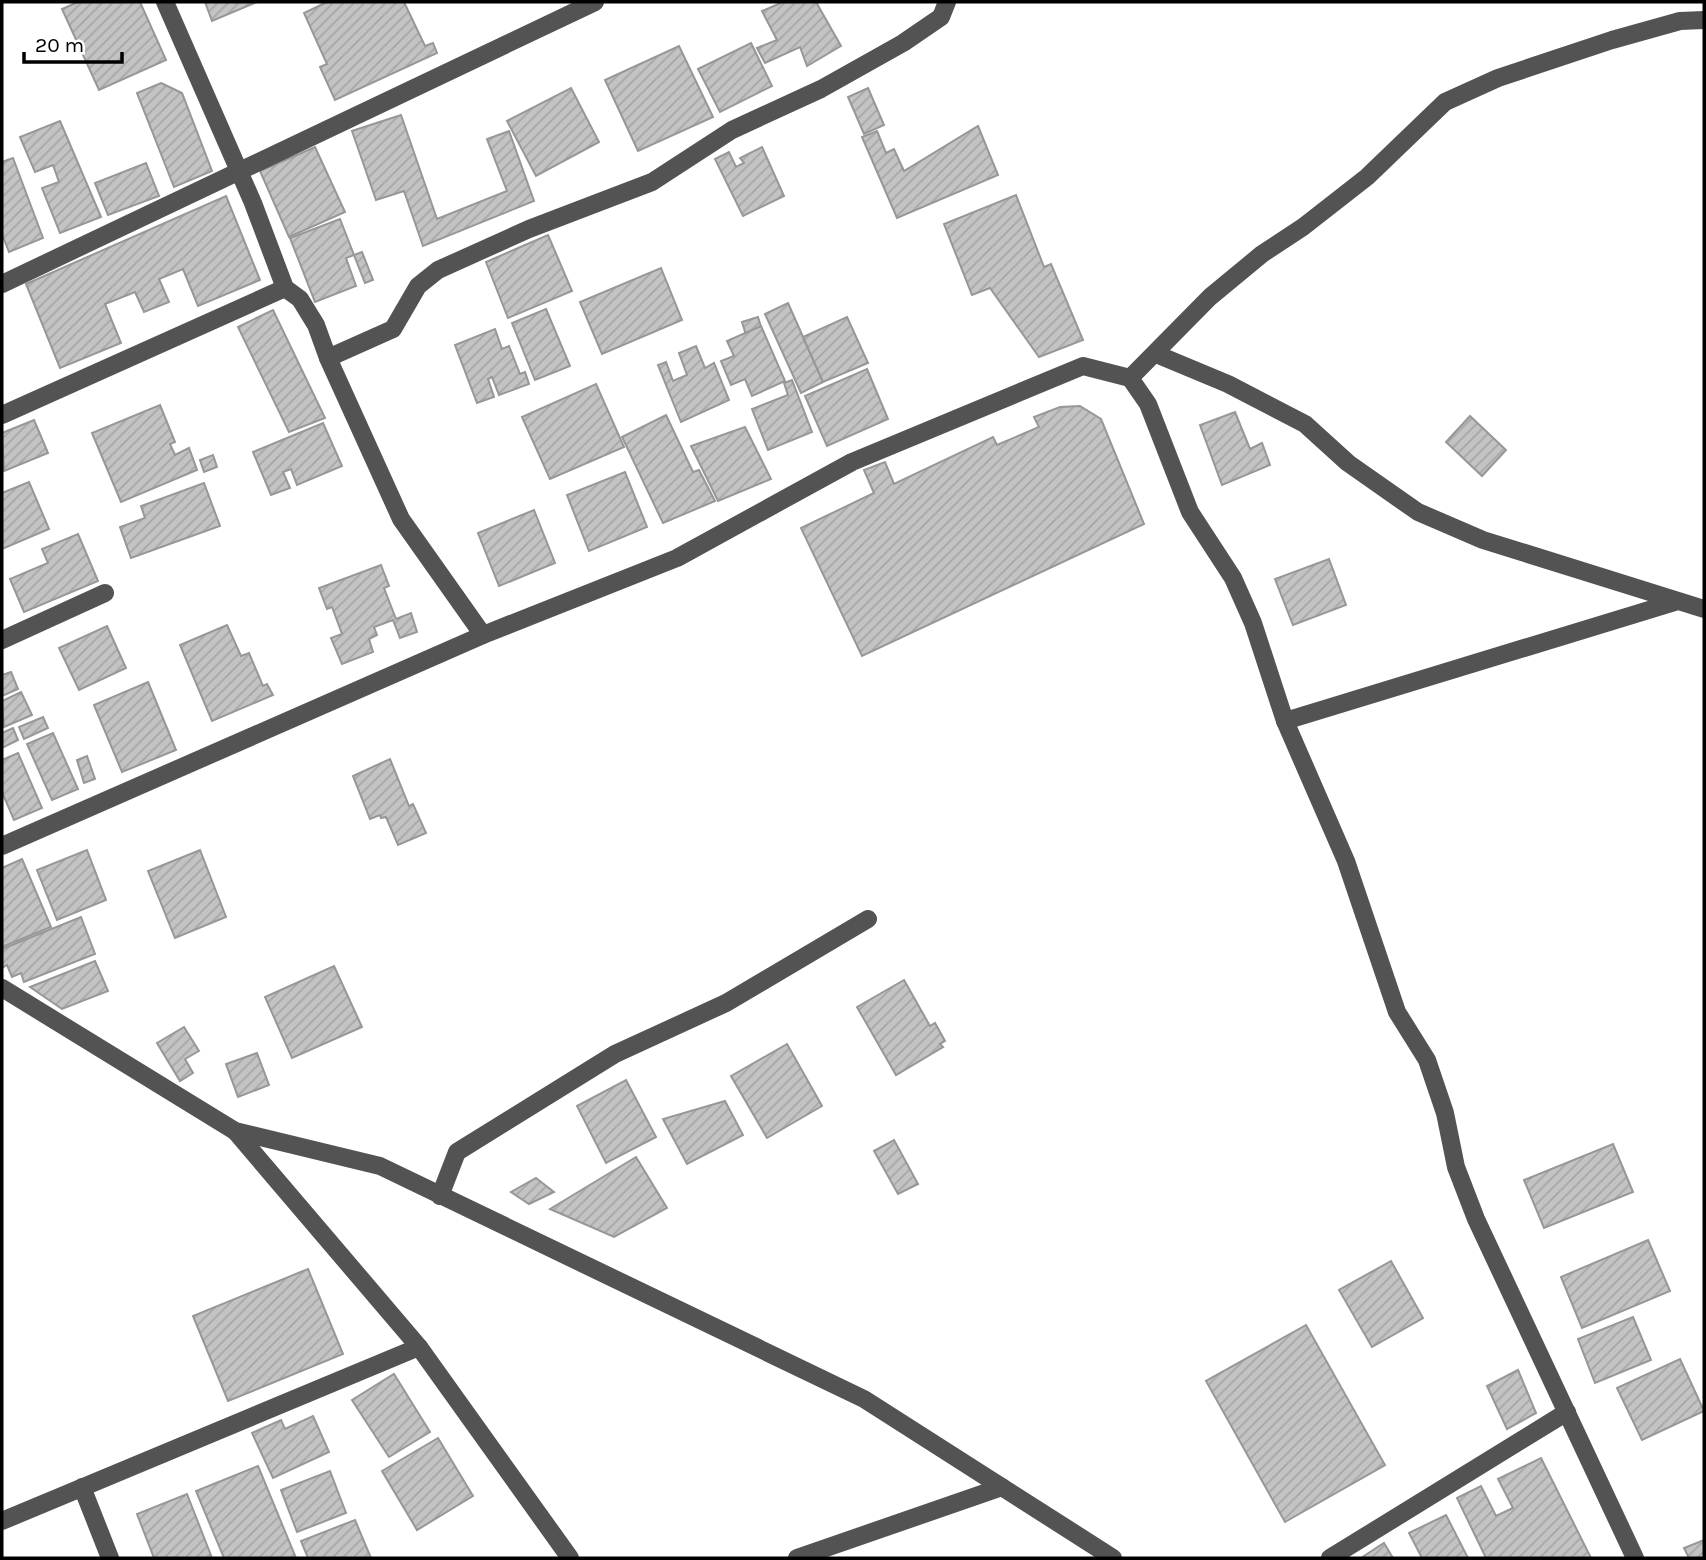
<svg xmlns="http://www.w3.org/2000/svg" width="1706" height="1560" viewBox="0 0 1706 1560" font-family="Karla,sans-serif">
<defs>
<pattern id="building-hatch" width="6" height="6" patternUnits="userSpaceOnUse" patternTransform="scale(1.75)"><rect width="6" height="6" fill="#c3c3c3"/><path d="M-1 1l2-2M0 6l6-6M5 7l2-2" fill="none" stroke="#a6a6a6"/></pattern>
</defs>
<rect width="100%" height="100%" fill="#fff"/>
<g fill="url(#building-hatch)" stroke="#979797" stroke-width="2">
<polygon points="78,2 140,2 166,60 99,90 62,9"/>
<polygon points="205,2 257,2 212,21"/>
<polygon points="327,2 404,2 425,46 433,43 437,53 335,100 320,67 327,64 304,13"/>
<polygon points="783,2 816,2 841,46 807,66 800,47 765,63 757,48 777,40 762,11"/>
<polygon points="751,43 772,86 720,112 698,69"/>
<polygon points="679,46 713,117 638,151 605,80"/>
<polygon points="161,83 182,93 212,171 174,187 137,93"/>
<polygon points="571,88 599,142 536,176 507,121"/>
<polygon points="868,88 884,125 864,134 848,97"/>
<polygon points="401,115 437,219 507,191 487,139 509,131 534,201 423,246 404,191 376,200 352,131"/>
<polygon points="60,121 101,217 60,233 42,188 59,182 53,165 35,172 20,137"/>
<polygon points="978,126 998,175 897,218 862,137 877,131 886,153 894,149 904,171"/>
<polygon points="315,147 345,212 289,237 260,171"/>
<polygon points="762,147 784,196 743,216 715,159 729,152 736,167 744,163 740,158"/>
<polygon points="13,158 43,238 9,252 2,234 2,162"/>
<polygon points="146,163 159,196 108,215 95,183"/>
<polygon points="1016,195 1044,267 1051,264 1083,340 1039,357 990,288 972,295 944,224"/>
<polygon points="226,196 260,280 198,306 183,269 159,279 169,302 144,312 135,292 105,304 121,343 60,368 26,284"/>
<polygon points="340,219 354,255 346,258 356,286 315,302 290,238"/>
<polygon points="548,235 572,291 508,318 486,262"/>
<polygon points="362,252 373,280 365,283 354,255"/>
<polygon points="661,268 682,320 602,354 580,302"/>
<polygon points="788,303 823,382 801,393 765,314"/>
<polygon points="546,309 570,366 535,380 512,323"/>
<polygon points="273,310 325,418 289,432 238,327"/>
<polygon points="758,317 762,330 746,335 742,322"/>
<polygon points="847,317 868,363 823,382 803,337"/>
<polygon points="761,326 785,381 752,396 745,379 731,385 721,361 734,356 727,341"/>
<polygon points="495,329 502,349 509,346 520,374 525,372 529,384 499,395 492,377 488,379 494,397 477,403 455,345"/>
<polygon points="696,346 705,368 714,363 729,400 681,422 658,365 666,362 673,381 687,375 679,353"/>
<polygon points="867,369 888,419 827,446 805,396"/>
<polygon points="792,380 812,432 768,450 752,409 788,395 784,383"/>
<polygon points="596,384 624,447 550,479 522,417"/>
<polygon points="160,405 175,442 170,444 175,455 189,448 197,470 121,502 92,433"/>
<polygon points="1080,406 1101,419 1144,524 862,656 801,528 874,493 864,470 885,462 894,484 993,437 997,445 1039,427 1034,417 1060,407"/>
<polygon points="1235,412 1250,449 1262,443 1270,465 1222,485 1200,425"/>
<polygon points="666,415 693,472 699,470 715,501 663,523 622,437"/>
<polygon points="1470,416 1506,450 1482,476 1446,442"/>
<polygon points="34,420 48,453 4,471 2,433"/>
<polygon points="323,423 342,466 297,485 291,469 283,472 290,488 271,495 253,452"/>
<polygon points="745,427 771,479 718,501 691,446"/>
<polygon points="213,455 217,467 204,472 200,460"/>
<polygon points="625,472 647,527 589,551 567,495"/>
<polygon points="29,482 49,529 2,549 2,493"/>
<polygon points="204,483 220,526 131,558 120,527 145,518 141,506"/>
<polygon points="534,510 555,563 499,586 478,533"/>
<polygon points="78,534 98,581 24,612 10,579 48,563 42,549"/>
<polygon points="1329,559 1346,605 1293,625 1275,579"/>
<polygon points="381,565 389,586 384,588 396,619 411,613 417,632 400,638 393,620 374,627 377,635 369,639 373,652 342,664 331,638 342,634 332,607 327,609 319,588"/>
<polygon points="227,625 241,656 249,653 263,686 267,684 273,695 212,721 180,645"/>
<polygon points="107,626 126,668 79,690 59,648"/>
<polygon points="11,672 18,689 2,696 2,675"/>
<polygon points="148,682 176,750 122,772 94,705"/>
<polygon points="21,692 32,715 4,727 2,701"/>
<polygon points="43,717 48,728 24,739 19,727"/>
<polygon points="13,728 18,740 2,748 2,733"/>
<polygon points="53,733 78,789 52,800 27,744"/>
<polygon points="18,753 42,808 14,820 2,792 2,760"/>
<polygon points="87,756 95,779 84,783 77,760"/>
<polygon points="390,759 409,806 413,804 426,833 398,845 386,817 381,818 380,815 370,819 353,776"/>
<polygon points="87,850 106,900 57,920 37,870"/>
<polygon points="200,850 226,917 175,938 148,871"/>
<polygon points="22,859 51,927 2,947 2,868"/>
<polygon points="81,917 95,954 24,982 21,973 12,977 7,965 2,968 2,949"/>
<polygon points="95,961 108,991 62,1009 30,987"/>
<polygon points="334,966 362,1027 292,1058 265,997"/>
<polygon points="904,980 930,1026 935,1023 945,1041 940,1044 943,1047 896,1075 857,1007"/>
<polygon points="184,1027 199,1051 185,1059 193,1073 180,1081 157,1043"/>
<polygon points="787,1044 822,1106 767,1138 731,1076"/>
<polygon points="257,1053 269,1085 238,1097 226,1064"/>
<polygon points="626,1080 656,1137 606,1163 577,1106"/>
<polygon points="725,1101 743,1135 687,1164 663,1119"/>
<polygon points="894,1140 918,1184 898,1194 874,1151"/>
<polygon points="1613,1144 1633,1192 1544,1228 1524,1180"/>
<polygon points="636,1157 667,1208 614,1237 550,1209"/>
<polygon points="536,1178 554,1192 529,1204 511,1192"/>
<polygon points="1648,1240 1670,1291 1582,1328 1561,1277"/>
<polygon points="1391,1261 1423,1318 1372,1347 1339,1290"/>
<polygon points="308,1269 343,1354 228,1401 193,1316"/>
<polygon points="1633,1317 1651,1360 1595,1383 1578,1339"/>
<polygon points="1306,1325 1385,1465 1285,1522 1206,1381"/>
<polygon points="1680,1359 1704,1411 1642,1440 1617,1388"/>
<polygon points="1518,1370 1536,1413 1507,1429 1487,1386"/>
<polygon points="394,1374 430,1432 389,1457 352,1400"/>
<polygon points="313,1416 329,1452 273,1478 252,1433 281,1420 285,1429"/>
<polygon points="438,1438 473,1496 417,1530 382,1471"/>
<polygon points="1541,1458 1591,1558 1486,1558 1457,1498 1481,1486 1496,1516 1513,1508 1498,1479"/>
<polygon points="258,1466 296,1558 224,1558 196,1491"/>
<polygon points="330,1471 346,1513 297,1532 281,1490"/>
<polygon points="187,1494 212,1558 154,1558 137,1514"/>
<polygon points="1446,1515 1468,1558 1422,1558 1409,1533"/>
<polygon points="355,1520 371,1558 308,1558 301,1541"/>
<polygon points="1704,1540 1704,1558 1689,1558 1684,1548"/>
<polygon points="1384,1543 1393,1558 1361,1558"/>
</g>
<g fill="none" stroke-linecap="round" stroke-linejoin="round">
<g stroke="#535353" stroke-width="18">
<polyline points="165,2 253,203 285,288 300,299 316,325 328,358"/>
<polyline points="2,284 595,2"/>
<polyline points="1156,354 1228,384 1305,424 1348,463 1418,512 1483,540 1704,609"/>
<polyline points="1130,378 1210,297 1262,254 1303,227 1367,177 1445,102 1498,78 1612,40 1680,21 1704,20"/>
<polyline points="2,415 285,288"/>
<polyline points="483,635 401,519 328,358 393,329 418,286 438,270 529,229 652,182 732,130 821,89 903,43 941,17 947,2"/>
<polyline points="2,640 105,593"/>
<polyline points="1285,721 1675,602"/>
<polyline points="2,846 483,635 677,558 852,462 1083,366 1130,378 1148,404 1190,512 1233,578 1253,623 1285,721 1346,861 1397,1012 1427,1060 1445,1113 1456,1167 1476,1219 1635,1558"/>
<polyline points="2,988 235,1131 380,1166 864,1399 1113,1558"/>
<polyline points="235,1131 419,1347 570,1558"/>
<polyline points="440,1196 457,1152 615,1054 726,1003 868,919"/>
<polyline points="82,1487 110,1558"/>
<polyline points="2,1521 419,1347"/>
<polyline points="797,1558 1002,1487"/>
<polyline points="1330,1558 1567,1412"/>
</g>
</g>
<rect width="1706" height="1560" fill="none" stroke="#000000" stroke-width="7"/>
<path d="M24 52v10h98v-10" fill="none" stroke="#000000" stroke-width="3.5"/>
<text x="35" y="52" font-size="21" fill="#000000" stroke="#ffffff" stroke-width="5" paint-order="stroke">20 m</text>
</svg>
